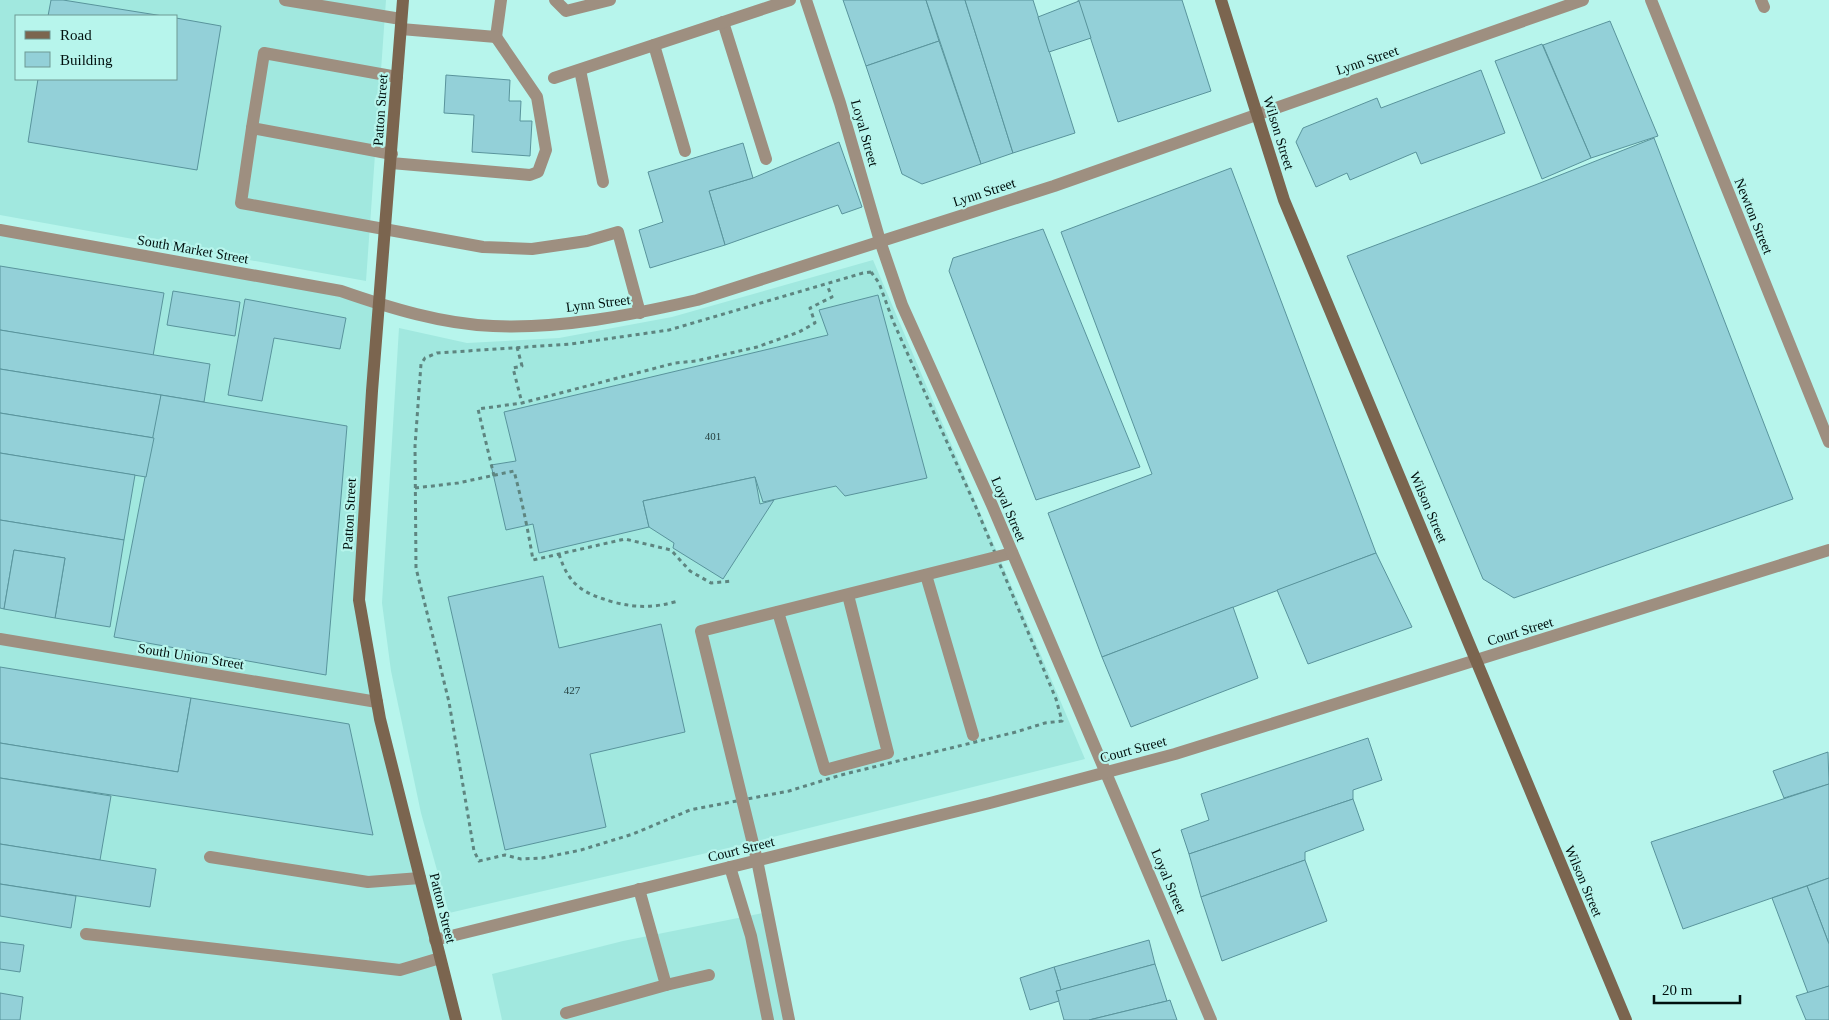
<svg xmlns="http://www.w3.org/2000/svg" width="1829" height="1020" viewBox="0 0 1829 1020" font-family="'Times New Roman',serif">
<rect width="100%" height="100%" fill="#b7f5ec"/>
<g fill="#a1e8df" fill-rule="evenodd">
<path d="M 0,0 L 386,0 L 366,281 L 0,215 ZM 16,16 L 176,16 L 176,79 L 16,79 Z"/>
<polygon points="0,230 379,304 360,594 377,702 457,1020 0,1020"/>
<polygon points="873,260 1085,759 741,845 449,913 421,813 391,671 382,603 399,328 467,343 559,338 672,317"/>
<polygon points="763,913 786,1020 502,1020 492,974 623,941"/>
</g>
<g fill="#93d0d8" stroke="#59949c">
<polygon points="51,0 63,0 163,16 48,16"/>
<polygon points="843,0 926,0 939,41 866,66"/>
<polygon points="926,0 965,0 1013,153 981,164"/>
<polygon points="965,0 1033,0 1075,133 1013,153"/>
<polygon points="1078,0 1182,0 1211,91 1118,122"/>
<polygon points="1079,1 1091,38 1049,52 1038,17"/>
<polygon points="176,18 221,26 197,170 28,142 38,79 176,79"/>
<polygon points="1610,21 1658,136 1591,158 1543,45"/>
<polygon points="939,41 981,164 922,184 902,174 866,66"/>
<polygon points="1542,44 1591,158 1542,179 1495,61"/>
<polygon points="1481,70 1505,133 1421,164 1416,152 1350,180 1347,173 1316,187 1296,142 1303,128 1377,98 1381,108"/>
<polygon points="446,75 510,80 509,101 521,101 520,121 532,121 530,156 472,152 474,115 444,113"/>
<polygon points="1654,138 1793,499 1514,598 1483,579 1347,256 1535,185"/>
<polygon points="839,142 862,207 842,214 838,205 725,245 709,191 753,178"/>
<polygon points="743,143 753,178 709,191 725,245 650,268 639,230 663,222 648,172"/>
<polygon points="1231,168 1376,553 1102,657 1048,513 1152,474 1061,232"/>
<polygon points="1043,229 1140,467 1036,500 949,271 953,258"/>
<polygon points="0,266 164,293 153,356 0,330"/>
<polygon points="173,291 240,302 235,336 167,325"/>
<polygon points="878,295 927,478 845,496 836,486 763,502 755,477 643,501 649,527 539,553 533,524 506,530 491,465 516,461 504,412 828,335 819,310"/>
<polygon points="245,299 346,318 340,349 274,338 262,401 228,395"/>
<polygon points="0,330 210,364 204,402 0,369"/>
<polygon points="0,369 161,395 154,438 0,413"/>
<polygon points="161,395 347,426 326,675 114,637"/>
<polygon points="0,413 154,438 146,477 0,453"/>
<polygon points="0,453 135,475 124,540 0,520"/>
<polygon points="755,477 760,504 774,500 723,579 673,548 674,543 649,527 643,501"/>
<polygon points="0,520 124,540 110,627 55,618 65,558 14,550 4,609 0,608"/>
<polygon points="14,550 65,558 55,618 4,609"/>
<polygon points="1376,553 1412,627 1308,664 1277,590"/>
<polygon points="543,576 559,648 661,624 685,732 590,754 606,827 505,850 448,597"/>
<polygon points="1233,607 1258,678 1131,727 1102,657"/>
<polygon points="0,667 191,698 178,772 0,743"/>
<polygon points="191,698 349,724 373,835 0,778 0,743 178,772"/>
<polygon points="1368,738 1382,780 1353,790 1353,799 1189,854 1181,830 1209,820 1201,794"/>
<polygon points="1828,752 1829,784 1784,798 1773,771"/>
<polygon points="0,778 111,796 100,860 0,844"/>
<polygon points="1829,784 1829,878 1683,929 1651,842"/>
<polygon points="1353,799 1364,830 1305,852 1305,860 1201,897 1189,854"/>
<polygon points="0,844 156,869 150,907 0,884"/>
<polygon points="1305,860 1327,921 1222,961 1201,897"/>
<polygon points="1829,878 1829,944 1807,886"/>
<polygon points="0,884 76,896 71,928 0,916"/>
<polygon points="1807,886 1829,944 1829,986 1808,993 1772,898"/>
<polygon points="1149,940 1155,964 1061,990 1054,967"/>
<polygon points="0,942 24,945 20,972 0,969"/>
<polygon points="1155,964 1167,1001 1089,1020 1064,1020 1056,991"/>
<polygon points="1054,967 1061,990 1056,991 1059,1001 1030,1010 1020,978"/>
<polygon points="1829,986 1829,1020 1806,1020 1796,996"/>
<polygon points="0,993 23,997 20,1020 0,1020"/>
<polygon points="1170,1000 1177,1020 1089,1020 1167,1001"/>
</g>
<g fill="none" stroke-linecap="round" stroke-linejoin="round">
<g stroke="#5e8580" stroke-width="3" stroke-dasharray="4 4" stroke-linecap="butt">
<polygon points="871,272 879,283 893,321 975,505 1056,699 1062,721 1045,723 1016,732 841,775 789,791 690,810 633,834 581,850 542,858 521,859 505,855 479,861 474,851 449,702 416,568 415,446 421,364 425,358 437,353 571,344 669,330 863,273"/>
<polyline points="517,347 522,366 513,368 522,403"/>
<polyline points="494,476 478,409 522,403 675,363 696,361 757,347 799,332 815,323 810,308 832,297 827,285"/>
<path d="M 415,488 L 458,483 L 514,471 C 522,501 528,530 533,560 L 625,539 L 671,550 L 690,571 L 711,583 L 732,581"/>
<path d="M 559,554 C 569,586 583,593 613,602 C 637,608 654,608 678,601"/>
</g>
<g stroke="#9e8f80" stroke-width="12">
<polyline points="285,0 401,19"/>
<polyline points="555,0 566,11 610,0"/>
<polyline points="1761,0 1764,7"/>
<polyline points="723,22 766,159"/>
<polyline points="401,29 496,37 501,0"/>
<polyline points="654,45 685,151"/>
<polyline points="580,70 603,182"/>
<polyline points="554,78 790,0"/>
<polyline points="252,128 241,203 483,247 532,249 587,241 618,232 640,313"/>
<polyline points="392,154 252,128 264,53 397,77"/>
<polyline points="391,163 530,175 538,172 546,150 537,97 496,37"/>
<polyline points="926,575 973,735"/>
<polyline points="778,612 825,770 888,753 848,595"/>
<polyline points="210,857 368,882 420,878"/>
<polyline points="730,867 751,936 768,1020"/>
<polyline points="86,934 400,970 440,958"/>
<polyline points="666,985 709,975"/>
<polyline points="566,1013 666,985 639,889"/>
<polyline points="789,1020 757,860 701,631 1012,553"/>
</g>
<g stroke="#9e8f80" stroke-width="12">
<polyline points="806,0 840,103 880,241 902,305 992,505 1211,1020"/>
<polyline points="1651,0 1829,442"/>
<path d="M 0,230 L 341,291 C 390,308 442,324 493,326 C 562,329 631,315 697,300 L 1054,186 L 1583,0"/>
<polyline points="0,639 377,702"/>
<polyline points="435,940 990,803 1175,754 1829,550"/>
</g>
<g stroke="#7b654f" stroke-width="12">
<polyline points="403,0 372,391 359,600 380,719 456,1020"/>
<polyline points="1221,0 1284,200 1626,1020"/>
</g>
</g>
<g text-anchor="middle" stroke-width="4.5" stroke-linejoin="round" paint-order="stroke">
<g font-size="11" fill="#254040">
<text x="713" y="440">401</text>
<text x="572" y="694">427</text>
</g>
<g font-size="14" fill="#00100e" stroke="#b7f5ec">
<text transform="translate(1367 60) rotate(-19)" y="5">Lynn Street</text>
<text transform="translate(380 110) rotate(-86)" y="5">Patton Street</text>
<text transform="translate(865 133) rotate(74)" y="5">Loyal Street</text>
<text transform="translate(1279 133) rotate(73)" y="5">Wilson Street</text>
<text transform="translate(984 192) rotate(-18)" y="5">Lynn Street</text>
<text transform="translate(1754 216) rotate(68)" y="5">Newton Street</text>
<text transform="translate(193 249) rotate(10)" y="5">South Market Street</text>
<text transform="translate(598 303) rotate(-7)" y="5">Lynn Street</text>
<text transform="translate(1429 507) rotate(67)" y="5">Wilson Street</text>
<text transform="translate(1009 509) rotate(67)" y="5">Loyal Street</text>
<text transform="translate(349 514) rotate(-87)" y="5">Patton Street</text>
<text transform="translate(1520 631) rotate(-17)" y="5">Court Street</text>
<text transform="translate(191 656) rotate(9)" y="5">South Union Street</text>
<text transform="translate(1133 749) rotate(-15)" y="5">Court Street</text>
<text transform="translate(741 849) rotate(-14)" y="5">Court Street</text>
<text transform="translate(1169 881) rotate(67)" y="5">Loyal Street</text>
<text transform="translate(1584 881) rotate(67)" y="5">Wilson Street</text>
<text transform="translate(443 908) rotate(76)" y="5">Patton Street</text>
</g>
</g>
<rect x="15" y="15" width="162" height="65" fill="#b7f5ec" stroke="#6e9993"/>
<rect x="25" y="31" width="25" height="8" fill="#7b654f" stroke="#6e9993"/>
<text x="60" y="40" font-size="15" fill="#00100e">Road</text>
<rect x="25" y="52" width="25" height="15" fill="#93d0d8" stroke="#6e9993"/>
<text x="60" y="65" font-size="15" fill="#00100e">Building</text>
<path d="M1654 995v8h86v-8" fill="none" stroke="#00100e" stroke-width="2.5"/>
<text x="1662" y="995" font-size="15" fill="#00100e" stroke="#b7f5ec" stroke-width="4" paint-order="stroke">20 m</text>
</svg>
